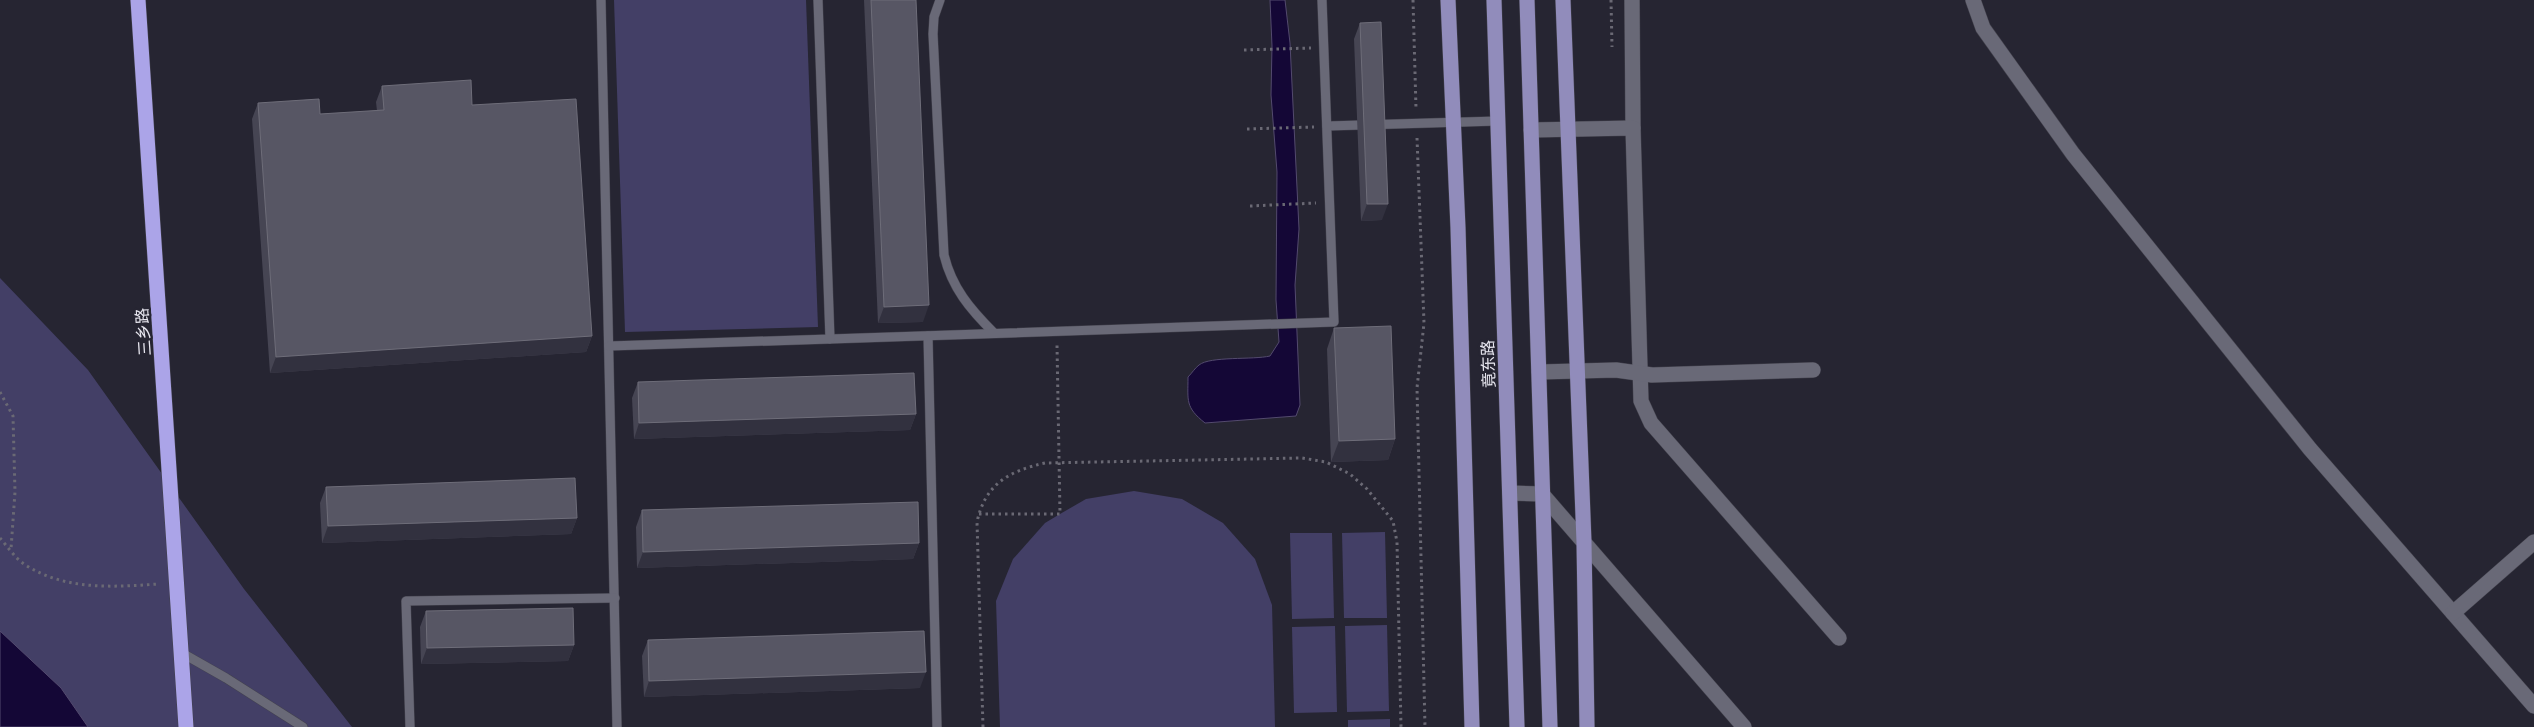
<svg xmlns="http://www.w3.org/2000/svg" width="2534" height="727" viewBox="0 0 2534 727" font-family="'Fira Sans Condensed','Noto Sans SC',sans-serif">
<rect width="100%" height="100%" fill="#262532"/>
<g fill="#433f66">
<polygon points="614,0 806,0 818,327 625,332"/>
<polygon points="0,278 88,370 244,589 352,727 0,727"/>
<polygon points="1134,491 1182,499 1223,523 1255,559 1272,605 1275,727 1000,727 996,601 1013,559 1045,523 1060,514 1086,499"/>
<polygon points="1385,532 1387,618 1344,618 1342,533"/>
<polygon points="1290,533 1332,533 1334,618 1292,619"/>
<polygon points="1387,625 1389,711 1347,712 1345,626"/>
<polygon points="1335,626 1337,712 1294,713 1292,627"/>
<polygon points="1390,719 1390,727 1348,727 1348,720"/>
</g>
<g fill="#140736" stroke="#534a6e">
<path d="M 1270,0 L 1285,0 L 1290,43 L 1299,229 L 1295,285 L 1300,405 L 1296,416 L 1205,423 C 1185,407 1188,401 1188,377 C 1192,373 1195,368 1199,365 C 1210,356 1253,360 1270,356 L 1279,342 L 1276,300 L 1277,172 L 1271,95 L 1272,46 Z"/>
<polygon points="0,631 61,688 88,727 0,727"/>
</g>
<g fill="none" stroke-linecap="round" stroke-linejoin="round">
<defs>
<g id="lane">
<polyline points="601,0 617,727"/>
<path d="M 940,0 L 934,17 L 933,34 L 944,255 C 952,288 970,309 994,333"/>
<polyline points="1327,126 1498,121"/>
<polyline points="928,336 937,727"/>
<polyline points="830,339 1334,322 1322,0"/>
<polyline points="609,346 830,339 818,0"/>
<polyline points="182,653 226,678 303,727"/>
<polyline points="410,727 406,601 615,598"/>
</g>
<g id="street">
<polyline points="1632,0 1633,128"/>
<polyline points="1973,0 1983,28 2073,154 2310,449 2534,706"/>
<polyline points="1531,130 1633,128 1641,401 1651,423 1839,638"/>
<polyline points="1539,372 1616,370 1652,375 1813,370"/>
<polyline points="1510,493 1542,494 1744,727"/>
<polyline points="2453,613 2534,542"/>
</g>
<g id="primary">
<polyline points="1448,0 1458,228 1472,727"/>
<polyline points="1494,0 1517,727"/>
<polyline points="1527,0 1550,727"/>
<polyline points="1563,0 1584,542 1587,727"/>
</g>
<polyline id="highway" points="138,0 186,727"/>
</defs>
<use href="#lane" stroke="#43424d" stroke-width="10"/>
<use href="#street" stroke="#43424d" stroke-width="16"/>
<use href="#primary" stroke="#43424d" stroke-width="16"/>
<use href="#highway" stroke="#43424d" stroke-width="16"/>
<g stroke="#6a6974" stroke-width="3" stroke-dasharray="2.5 4" stroke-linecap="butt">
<polyline points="1413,0 1416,109"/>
<polyline points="1611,0 1612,47"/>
<polyline points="1244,50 1311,48"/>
<polyline points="1247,129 1314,127"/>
<polyline points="1417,138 1424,323 1417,388 1425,727"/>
<polyline points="1250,206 1316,203"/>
<polyline points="0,392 13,416 15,492 11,549"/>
<polyline points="979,514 1060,514 1057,345"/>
<path d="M 0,538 C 7,546 15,558 24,564 C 65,591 113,587 159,584"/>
<path d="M 983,727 L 977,522 C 985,484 1009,471 1045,463 L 1302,458 L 1326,462 L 1350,474 L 1367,489 L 1393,521 L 1397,542 L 1401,727"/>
</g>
<use href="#lane" stroke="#696977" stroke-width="9"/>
<use href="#street" stroke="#696977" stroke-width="15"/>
<use href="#primary" stroke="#918cbb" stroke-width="15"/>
<use href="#highway" stroke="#aba4e8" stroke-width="15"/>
</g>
<g fill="#464553">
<polygon points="864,0 916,0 923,322 878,323"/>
<polygon points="1360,23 1382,220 1361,221 1354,39"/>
<polygon points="382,86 472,105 592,336 586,352 270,373 252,119 258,103 320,114 377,111 376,102"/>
<polygon points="1334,328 1395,439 1388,460 1331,462 1327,349"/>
<polygon points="638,382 916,414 910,430 634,439 632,398"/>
<polygon points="326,487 577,518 571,534 322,543 320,503"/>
<polygon points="642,510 919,543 913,559 637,568 636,527"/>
<polygon points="426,611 574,645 568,661 421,664 420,627"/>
<polygon points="648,640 920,688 644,697 642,656"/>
</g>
<g fill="#32313f">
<polygon points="1367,204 1388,204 1382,220 1361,221"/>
<polygon points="929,305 923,322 878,323 884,307"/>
<polygon points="592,336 586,352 270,373 276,357"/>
<polygon points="916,414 910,430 634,439 639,423"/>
<polygon points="1395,439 1388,460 1331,462 1339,441"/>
<polygon points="577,518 571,534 322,543 328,526"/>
<polygon points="919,543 913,559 637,568 643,552"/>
<polygon points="574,645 568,661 421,664 427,648"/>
<polygon points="926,672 920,688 644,697 649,681"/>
</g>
<g fill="#575664" stroke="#6e6d79">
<polygon points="871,0 916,0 929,305 884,307"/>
<polygon points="1381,22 1388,204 1367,204 1360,23"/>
<polygon points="471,80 472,105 576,99 592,336 276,357 258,103 319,99 320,114 384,110 382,86"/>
<polygon points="1391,326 1395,439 1339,441 1334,328"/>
<polygon points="914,373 916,414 639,423 638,382"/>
<polygon points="575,478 577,518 328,526 326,487"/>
<polygon points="918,502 919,543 643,552 642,510"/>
<polygon points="573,608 574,645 427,648 426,611"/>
<polygon points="924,631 926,672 649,681 648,640"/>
</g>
<g text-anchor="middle" stroke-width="4.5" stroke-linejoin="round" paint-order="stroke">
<g font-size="16" fill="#e7e6ef" stroke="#262532">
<text transform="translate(143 332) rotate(-94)" y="6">三乡路</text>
<text transform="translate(1488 364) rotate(-92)" y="6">竟东路</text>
</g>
</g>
</svg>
